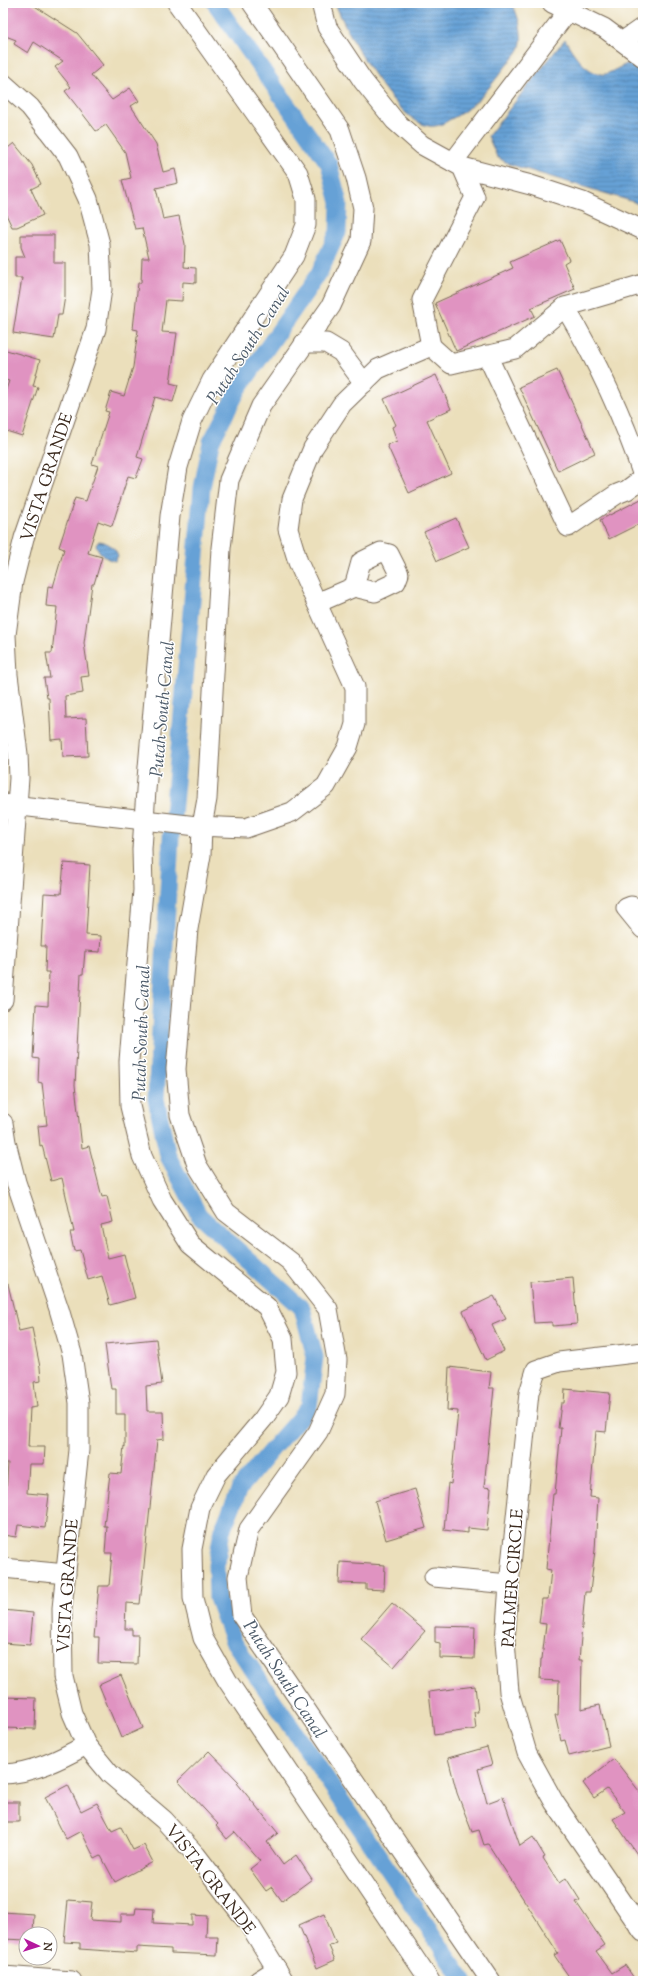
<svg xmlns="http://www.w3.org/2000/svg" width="646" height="1984" viewBox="0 0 646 1984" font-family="'Sorts Mill Goudy',serif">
<defs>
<pattern id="water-rules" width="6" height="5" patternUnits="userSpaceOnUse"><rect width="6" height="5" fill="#66a1d6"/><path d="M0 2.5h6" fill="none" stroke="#5583ad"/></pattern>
</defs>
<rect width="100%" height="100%" fill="#fff"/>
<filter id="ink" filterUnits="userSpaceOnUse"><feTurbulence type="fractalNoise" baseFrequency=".025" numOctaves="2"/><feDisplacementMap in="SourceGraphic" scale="8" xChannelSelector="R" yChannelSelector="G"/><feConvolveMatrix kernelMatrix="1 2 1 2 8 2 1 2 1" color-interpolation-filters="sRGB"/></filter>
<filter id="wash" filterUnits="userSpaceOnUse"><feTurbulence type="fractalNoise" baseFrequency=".012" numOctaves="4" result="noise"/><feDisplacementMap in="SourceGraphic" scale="16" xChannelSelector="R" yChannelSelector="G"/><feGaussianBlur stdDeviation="0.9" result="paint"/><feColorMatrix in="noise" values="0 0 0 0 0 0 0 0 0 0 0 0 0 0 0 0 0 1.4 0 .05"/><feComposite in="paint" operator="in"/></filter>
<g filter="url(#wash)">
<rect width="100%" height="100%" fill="#ebdfbb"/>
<g fill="url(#water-rules)" stroke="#50667a">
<path d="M 335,3 L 511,3 C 518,12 524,35 520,47 C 518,53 510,61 506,66 C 488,89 476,107 449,120 C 443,124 437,127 429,126 C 395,121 347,34 335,3 Z"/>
<path d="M 565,39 C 572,52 588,77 606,74 C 609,73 624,65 629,63 L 643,75 L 643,207 L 634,202 L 509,164 L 497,157 L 488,136 Z"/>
<path d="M 99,541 C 108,542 116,548 118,556 L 115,561 C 106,560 99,553 96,545 Z"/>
</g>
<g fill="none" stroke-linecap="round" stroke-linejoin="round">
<polyline stroke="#66a1d6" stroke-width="17" points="215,3 329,164 339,203 338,232 319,273 238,390 211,442 202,488 171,838 156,1099 168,1156 199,1215 302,1308 315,1357 309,1407 272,1449 240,1488 222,1531 216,1565 217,1598 233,1641 464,1981"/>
</g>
<g id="blocks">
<g fill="#e093c1">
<polygon points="3,3 30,3 77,33 103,65 91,75 112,100 130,88 139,101 131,106 156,144 163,172 175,169 178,183 156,188 163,219 179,216 185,244 184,267 196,268 196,283 183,282 182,301 166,300 162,332 177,333 170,383 178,385 173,402 155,397 137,457 143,459 136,478 128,476 112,526 98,521 88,553 102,557 94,584 92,584 84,643 89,676 81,677 83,693 65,696 66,719 86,718 88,756 63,757 62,739 51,740 49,698 47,698 44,678 50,678 46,653 52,653 57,607 46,606 48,586 53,587 64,549 59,547 75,498 86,501 98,466 92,464 109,412 105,411 111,392 124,396 133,367 138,330 133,329 138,283 141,283 142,258 149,258 142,228 135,229 122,180 131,178 125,152 106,125 96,131 65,91 71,87 55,67 63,61 34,42 28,53 14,44 16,40 3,35"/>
<polygon points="14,143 32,165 41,184 31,189 43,215 17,227 12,227 3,208 3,152"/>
<polygon points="21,235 54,235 54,263 65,263 65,296 62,315 58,315 54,339 13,333 22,278 15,278 15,257 25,257 21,247"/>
<polygon points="560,240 569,260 564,263 575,289 531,308 535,316 456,351 435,303 513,268 510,262"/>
<polygon points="3,349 40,360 33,386 38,387 22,436 3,430 3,398 9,381 3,379"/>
<polygon points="557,370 595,453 558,471 519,387"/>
<polygon points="436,375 451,409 427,420 451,473 409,493 387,445 397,441 392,427 396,425 384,399"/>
<polygon points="643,498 643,522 609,539 600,520"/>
<polygon points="456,518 469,547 437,561 424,532"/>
<polygon points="64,863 90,865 86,935 101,936 100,952 85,951 83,974 81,974 75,1085 82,1148 89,1146 102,1197 107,1196 113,1222 101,1225 108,1258 124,1254 135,1298 110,1305 102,1276 88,1280 80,1250 74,1251 70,1232 74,1232 62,1178 51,1181 42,1145 40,1146 38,1126 47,1125 42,1083 38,1082 39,1059 33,1058 36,1005 48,1006 49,972 45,972 46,946 41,946 44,893 61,894"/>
<polygon points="573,1278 577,1324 552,1326 552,1322 534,1323 530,1282"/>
<polygon points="3,1284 8,1284 19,1331 32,1328 40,1367 41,1381 34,1382 37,1407 30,1408 28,1447 45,1447 44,1464 29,1464 27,1493 49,1495 45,1528 18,1525 16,1537 3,1535 8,1463 3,1463"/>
<polygon points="494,1296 506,1319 492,1325 504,1351 486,1360 463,1311"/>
<polygon points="156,1339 162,1384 146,1386 147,1411 163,1411 164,1439 157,1440 140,1604 126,1603 125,1629 132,1629 132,1635 138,1635 137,1664 98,1663 99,1637 94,1637 99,1586 109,1586 112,1553 105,1553 107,1526 104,1526 110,1473 121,1474 124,1446 125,1447 125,1414 116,1414 116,1389 111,1389 105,1344"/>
<polygon points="449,1367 491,1372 489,1388 494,1388 484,1487 491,1488 487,1530 468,1528 468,1533 444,1530 448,1483 451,1484 458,1411 447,1410"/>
<polygon points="565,1389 610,1393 606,1432 596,1431 590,1497 598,1498 595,1550 590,1592 585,1592 579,1660 582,1660 581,1709 600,1705 609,1746 569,1756 565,1740 561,1741 555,1715 558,1715 559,1681 540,1680 541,1659 542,1659 546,1624 539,1623 542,1599 548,1599 551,1570 546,1569 553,1494 555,1494 561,1428 558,1428 561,1403 564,1403"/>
<polygon points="415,1489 426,1528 386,1540 375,1501"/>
<polygon points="340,1562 385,1565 384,1590 366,1589 366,1584 339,1583"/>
<polygon points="392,1603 425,1631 394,1667 361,1639"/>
<polygon points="3,1610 33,1613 30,1645 3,1643"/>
<polygon points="435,1626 475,1627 474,1659 440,1658 440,1643 435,1642"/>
<polygon points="121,1675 143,1728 121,1738 99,1685"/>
<polygon points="475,1686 478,1712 474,1712 476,1729 434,1735 429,1692"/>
<polygon points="3,1697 36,1698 35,1729 3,1728"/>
<polygon points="487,1747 492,1765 478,1769 487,1803 503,1797 520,1846 533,1837 545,1857 543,1858 559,1883 566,1878 580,1900 576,1902 605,1945 596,1951 612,1973 625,1965 636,1981 572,1981 554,1955 558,1953 488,1844 484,1845 479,1830 472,1832 457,1793 448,1758"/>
<polygon points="209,1751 239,1782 237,1783 278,1833 267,1842 283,1865 296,1855 312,1879 282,1901 272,1887 266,1891 250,1869 260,1861 235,1832 227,1839 216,1826 218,1824 178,1781"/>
<polygon points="614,1759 643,1796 643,1863 613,1819 625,1812 607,1789 594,1798 583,1783"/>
<polygon points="68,1785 81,1811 97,1803 112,1831 121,1827 133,1850 144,1845 153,1862 115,1882 101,1856 95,1859 81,1831 66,1839 45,1797"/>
<rect x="3" y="1802" width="16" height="20"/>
<polygon points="68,1900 92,1902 90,1920 121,1922 121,1914 135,1914 136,1908 154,1909 153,1923 192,1925 192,1915 207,1916 206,1937 218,1937 217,1955 171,1953 171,1949 137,1947 137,1953 80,1949 80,1943 64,1942"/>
<polygon points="3,1912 34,1914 33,1934 26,1934 26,1940 3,1939"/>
<polygon points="324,1914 336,1943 329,1946 335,1960 317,1968 299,1925"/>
</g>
</g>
</g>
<g filter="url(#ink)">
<use href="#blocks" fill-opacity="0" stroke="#796955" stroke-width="1"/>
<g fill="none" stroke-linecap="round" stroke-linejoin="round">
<defs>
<g id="minor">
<polyline points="177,3 298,173 306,199 306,225 294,256 212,380 192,421 178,467 170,516 146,790 142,849 143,890 129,1061 130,1106 142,1156 162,1200 190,1244 267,1307 283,1339 286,1372 279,1396 263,1419 216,1475 200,1508 192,1549 193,1598 203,1638 227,1680 430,1981"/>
<polyline points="252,3 340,130 356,178 363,208 361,241 331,306 261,406 229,480 221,548 207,799 202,826 201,855 188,929 176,1069 180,1115 197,1165 226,1212 291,1262 328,1309 337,1360 335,1394 318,1432 249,1529 238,1577 242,1616 491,1981"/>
<polyline points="321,3 327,27 363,81 395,121 422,145 462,167 475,197 422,300 431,346"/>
<polyline points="552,3 604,28 643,57"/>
<polyline points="623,41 643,27"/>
<polyline points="3,83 30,107 68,156 88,199 100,244 102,289 96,329 24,538 13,582 6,635 8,675 18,754 19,778 3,1000"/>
<polyline points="453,162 568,11"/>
<polyline points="462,167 531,185 583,202 643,230"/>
<path d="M 565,307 C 597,361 623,416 643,476"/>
<polyline points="304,343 326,343 341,352 364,383"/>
<polyline points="487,355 568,527 617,494 627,490 643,478"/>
<polyline points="317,603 354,587 375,592 396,582 399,574 389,554 381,552 361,562 354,587"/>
<polyline points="3,804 197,826 246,828 292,812 326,786 348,747 355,724 355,687 298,562 288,529 292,499 313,448 342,404 378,369 431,346 451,364 515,349 565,307 643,284"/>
<polyline points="643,909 631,906 626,908 643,929"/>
<polyline points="3,1123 6,1142 16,1182 59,1309 72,1354 79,1403 79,1450 62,1608 63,1676 72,1713 86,1745 110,1774 164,1820 196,1855 249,1924 284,1981"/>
<polyline points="643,1352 559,1362 536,1370 529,1393 509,1584 505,1641 509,1692 527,1753 554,1802 643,1932"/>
<polyline points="3,1568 66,1574"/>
<polyline points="434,1577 509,1584"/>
<path d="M 3,1774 C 33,1773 61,1759 86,1745"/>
<polyline points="3,1976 72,1981"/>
<polyline points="258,1981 277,1969"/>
</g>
</defs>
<use href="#minor" stroke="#796955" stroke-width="21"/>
<use href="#minor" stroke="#fff" stroke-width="19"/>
</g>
</g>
<g text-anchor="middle" stroke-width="3" stroke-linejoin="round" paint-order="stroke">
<g font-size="17" fill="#3b2a1e" stroke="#fff">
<text transform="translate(46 477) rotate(-72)" y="6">VISTA GRANDE</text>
<text transform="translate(512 1578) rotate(-86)" y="6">PALMER CIRCLE</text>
<text transform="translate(67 1586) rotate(-86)" y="6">VISTA GRANDE</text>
<text transform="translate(211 1879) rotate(52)" y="6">VISTA GRANDE</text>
</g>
<g font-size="18" font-style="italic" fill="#4c5a68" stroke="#fff">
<text transform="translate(248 345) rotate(-57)" y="6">Putah South Canal</text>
<text transform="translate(162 709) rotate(-85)" y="6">Putah South Canal</text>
<text transform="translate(141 1033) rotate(-88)" y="6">Putah South Canal</text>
<text transform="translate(285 1679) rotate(57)" y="6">Putah South Canal</text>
</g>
</g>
<rect width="646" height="1984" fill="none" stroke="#fff" stroke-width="16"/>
<g transform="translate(38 1946) rotate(94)"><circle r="19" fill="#ffffff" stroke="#b1aaa5"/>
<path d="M0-3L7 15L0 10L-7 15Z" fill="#b5179e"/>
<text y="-6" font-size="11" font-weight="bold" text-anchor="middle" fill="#3b2a1e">N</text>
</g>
</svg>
